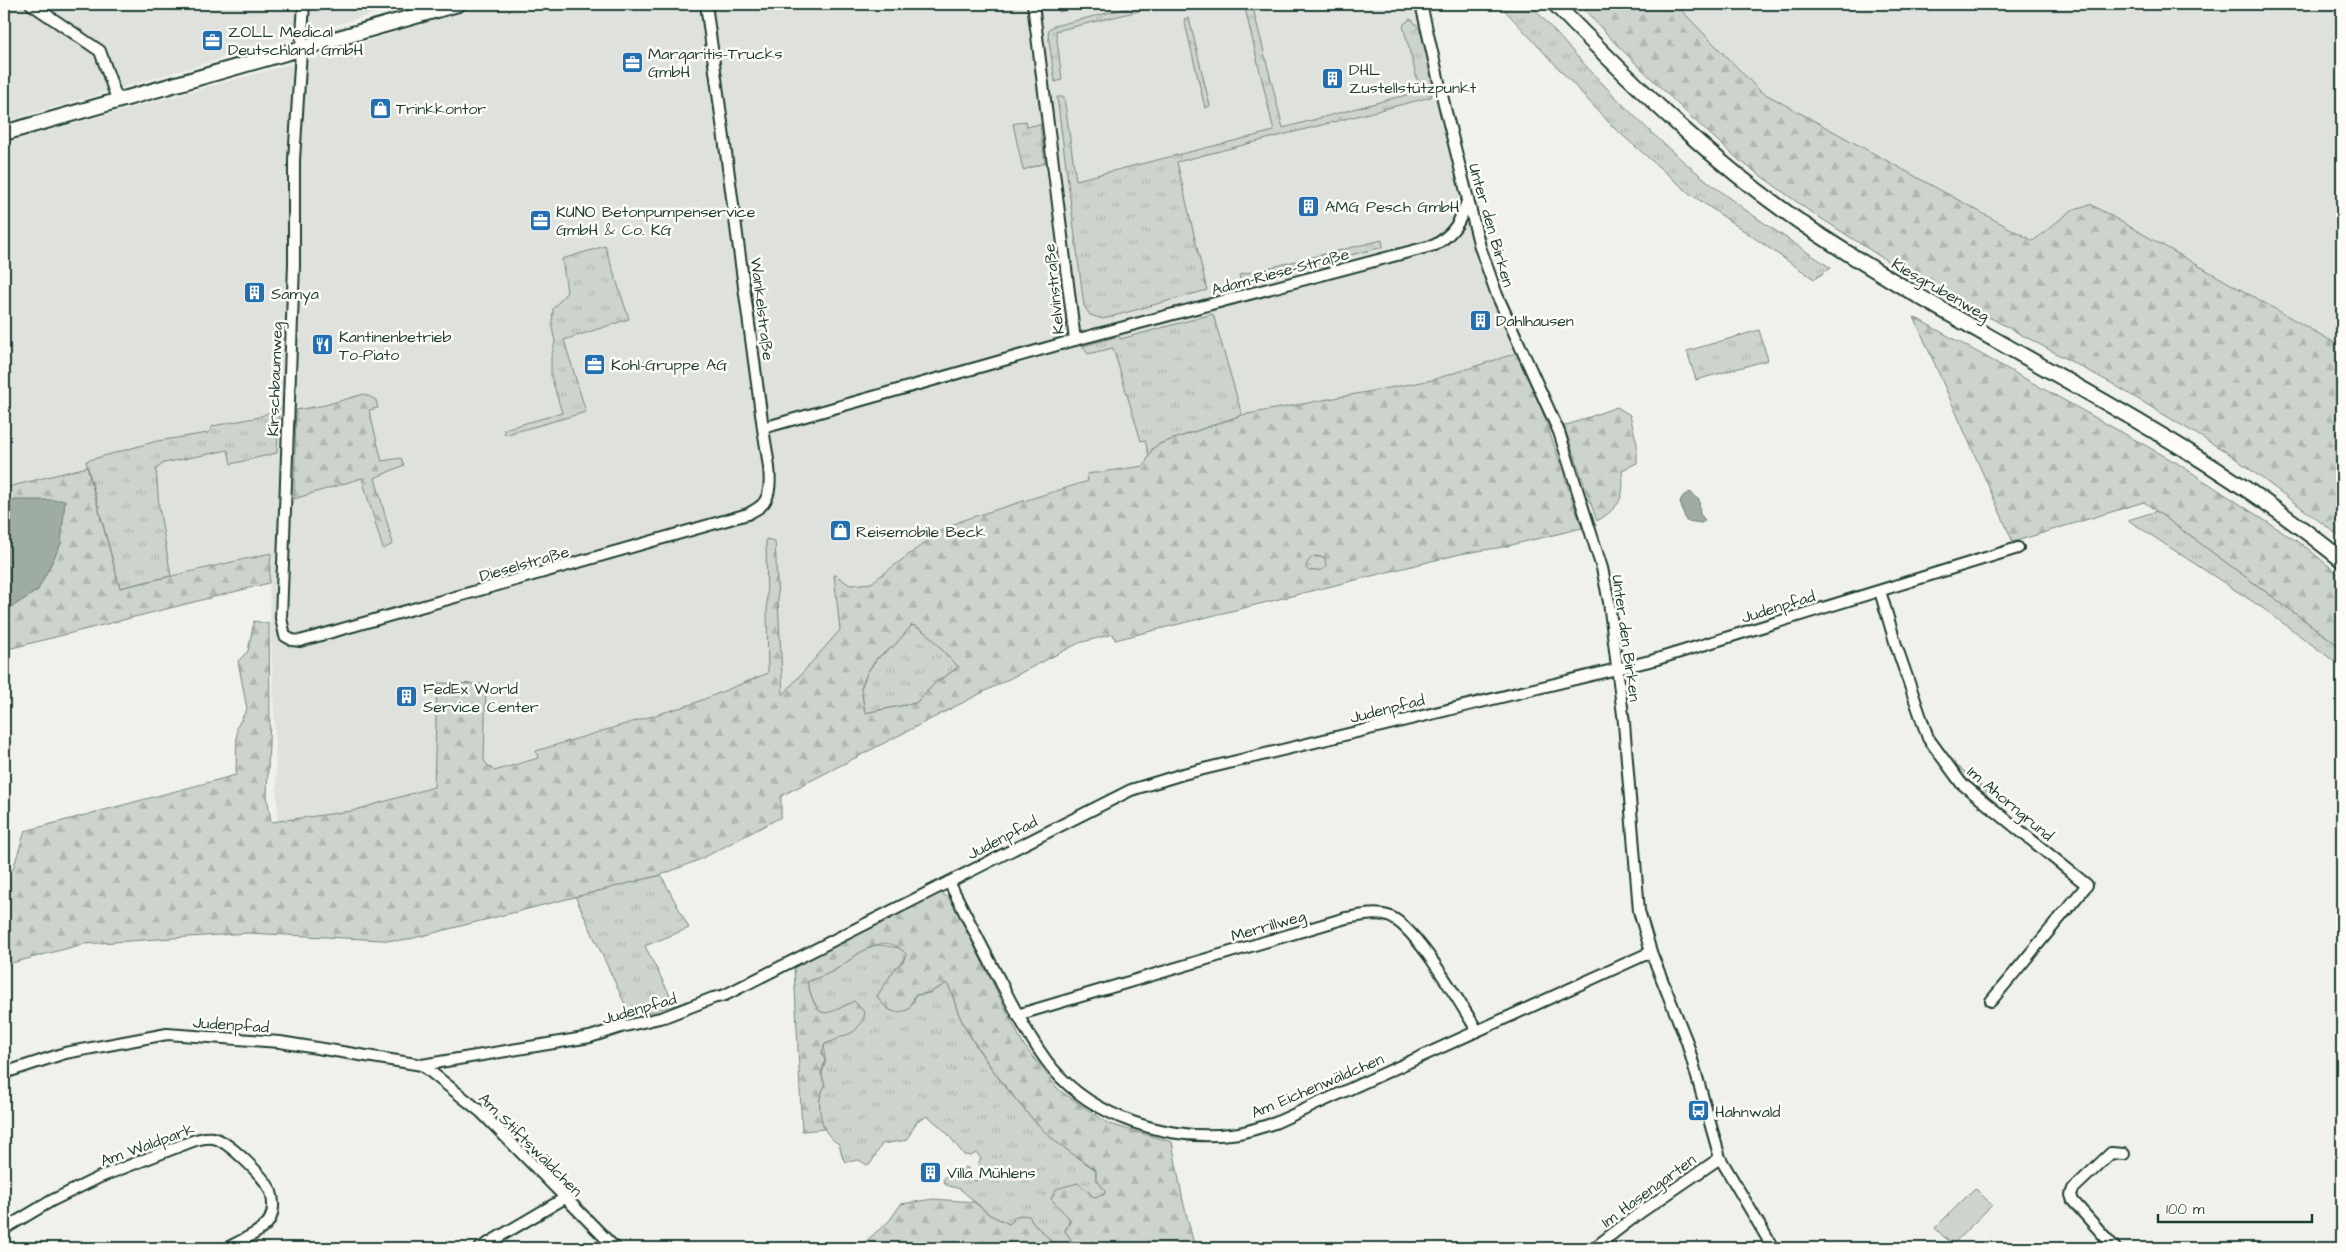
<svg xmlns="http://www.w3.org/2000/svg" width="2346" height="1252" viewBox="0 0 2346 1252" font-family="'Architects Daughter',sans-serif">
<defs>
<pattern id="grass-tufts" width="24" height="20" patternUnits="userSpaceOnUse" patternTransform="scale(1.25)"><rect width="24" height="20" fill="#cdd3cd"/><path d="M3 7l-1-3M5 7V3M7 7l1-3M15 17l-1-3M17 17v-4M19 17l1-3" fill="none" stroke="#b0b6b1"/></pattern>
<pattern id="forest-firs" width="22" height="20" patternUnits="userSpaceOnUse" patternTransform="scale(1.25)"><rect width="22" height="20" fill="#cdd3cd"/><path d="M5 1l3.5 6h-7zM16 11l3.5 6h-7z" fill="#b0b6b1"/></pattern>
<pattern id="wetland-marsh" width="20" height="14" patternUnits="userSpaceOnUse" patternTransform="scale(1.25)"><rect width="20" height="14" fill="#cdd3cd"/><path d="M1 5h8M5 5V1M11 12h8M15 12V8" fill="none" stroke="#b0b6b1"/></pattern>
</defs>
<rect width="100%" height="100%" fill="#f0f1eb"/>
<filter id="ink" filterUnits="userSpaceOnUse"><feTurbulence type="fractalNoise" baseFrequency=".02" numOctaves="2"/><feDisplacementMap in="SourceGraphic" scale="10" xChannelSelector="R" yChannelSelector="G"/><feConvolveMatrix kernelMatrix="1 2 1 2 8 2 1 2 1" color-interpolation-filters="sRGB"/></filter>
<g filter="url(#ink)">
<g fill="#dfe2dc">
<polygon points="4,4 408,4 4,122"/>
<polygon points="495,4 1416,4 1434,83 1517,353 1432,380 1242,415 1213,314 1120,340 1149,456 1144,466 1088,474 1088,481 966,519 943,529 871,583 850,585 840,630 783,696 781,665 768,673 692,704 536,751 538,758 494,771 484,761 486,684 437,684 434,787 352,811 278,822 269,583 271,553 120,588 87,467 4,488 4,143 319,56 435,20"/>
<polygon points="1648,4 2342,4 2342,420 1870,186"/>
</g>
<g fill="url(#grass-tufts)" stroke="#768880">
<polygon points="1044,4 1092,4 1059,12 1059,9 1050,10"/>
<polygon points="1144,4 1168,4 1056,31 1062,80 1055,82 1048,34 1049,29 1054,26"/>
<path d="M 1244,4 L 1252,4 L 1283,128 L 1420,91 L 1403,25 L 1410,19 C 1424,26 1433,67 1434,81 C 1434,86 1432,92 1431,97 L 1177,162 L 1207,290 L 1103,319 L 1090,315 L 1084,306 L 1057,97 L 1064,97 L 1076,180 L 1274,131 Z"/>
<path d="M 1499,4 L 1530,4 C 1582,62 1634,121 1695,171 C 1738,207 1785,237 1831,268 L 1814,279 L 1689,193 L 1613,127 Z"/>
<polygon points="1189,18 1210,106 1205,108 1184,19"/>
<polygon points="1026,121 1027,127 1040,124 1045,163 1023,170 1013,124"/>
<polygon points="1382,240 1383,247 1241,282 1239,275"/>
<polygon points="605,246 629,319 564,340 586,412 505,435 504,429 562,413 551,376 551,357 555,342 552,327 553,309 567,292 562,259"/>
<polygon points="1213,314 1242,415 1160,444 1153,448 1149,456 1145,440 1141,441 1113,348 1088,354 1083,346 1119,336 1120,339"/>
<polygon points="1759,330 1768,360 1696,380 1687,351"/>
<polygon points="279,408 277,453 231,464 228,450 164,463 156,469 159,507 171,576 120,588 86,461 157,441 208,433 213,426 259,417"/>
<polygon points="2157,511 2342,648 2342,667 2264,609 2128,520"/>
<path d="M 912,625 C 934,633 941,653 959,667 L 935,683 L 916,703 L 865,713 L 861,688 L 867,673 L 877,658 L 894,646 Z"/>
<path d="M 1959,767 L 1989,793 L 1983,797 C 1974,789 1958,781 1959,767 Z"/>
<polygon points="661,875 689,928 645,946 675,1005 631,1017 575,896"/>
<path d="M 880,945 L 900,948 L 907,954 L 877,996 L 914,1002 L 915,995 L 929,993 L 947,983 C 954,995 955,1007 961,1019 C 978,1055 1018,1105 1046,1133 C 1061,1147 1079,1158 1096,1170 L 1096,1179 L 1105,1190 L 1104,1195 L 1094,1197 L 1084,1188 L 1065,1231 L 1077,1248 L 1055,1248 C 1047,1232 1037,1231 1029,1216 L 1009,1224 L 990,1215 L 960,1189 L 946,1185 L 943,1180 L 946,1176 L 954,1177 L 965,1167 L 968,1168 L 971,1179 L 975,1181 L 982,1178 L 983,1173 L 978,1163 L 981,1159 L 977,1153 L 970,1156 L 964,1155 L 947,1133 L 928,1116 L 917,1121 L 907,1140 L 882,1144 L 871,1163 L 867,1165 L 859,1160 L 846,1162 L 843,1159 L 839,1144 C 820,1134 813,1103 825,1086 C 819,1068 824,1075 825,1061 C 826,1054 822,1053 825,1044 C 846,1037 843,1025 846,1006 C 818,1026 814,1004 807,982 L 834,971 L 869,946 Z"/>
</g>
<g fill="url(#forest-firs)" stroke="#768880" fill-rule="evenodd">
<polygon points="1579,4 1675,4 1760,91 2033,241 2072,210 2090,204 2342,347 2342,538 2228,453 2111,383 1898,268 1808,210 1739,160 1690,116 1616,44"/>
<polygon points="1914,317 2177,463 2307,548 2342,577 2342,648 2144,502 2013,542"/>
<path d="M 1517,353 L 1540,404 L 1582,528 L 1503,547 L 1460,554 L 1115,640 L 1113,634 L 1079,643 L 781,796 L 781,817 L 701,859 L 661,875 L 402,941 L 248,933 L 84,944 L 4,965 L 4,874 L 13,869 L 25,831 L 236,775 L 237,727 L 247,709 L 238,661 L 248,651 L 254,621 L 269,624 L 270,718 L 267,795 L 271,822 L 352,811 L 434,787 L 437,683 L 486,684 L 484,761 L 494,771 L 538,758 L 536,751 L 692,704 L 768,673 L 766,539 L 775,541 L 783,695 L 840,630 L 834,574 L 850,585 L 871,583 L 943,529 L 966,519 L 1088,481 L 1087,474 L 1144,466 L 1153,448 L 1160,444 L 1242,415 L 1432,380 ZM 912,625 C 934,633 941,653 959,667 L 935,683 L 916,703 L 865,713 L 861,688 L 867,673 L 877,658 L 894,646 Z"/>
<polygon points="364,394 376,400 378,408 369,410 382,461 401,458 404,465 375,478 393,544 383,549 362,478 294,499 296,410 325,405"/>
<path d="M 1617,407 L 1630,415 L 1637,444 L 1637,463 L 1622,470 C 1625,498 1621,506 1597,521 L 1564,426 Z"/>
<polygon points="87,467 120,588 271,553 269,583 4,650 4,612 38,590 17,500 4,502 4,488"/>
<path d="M 939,892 L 946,896 L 954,905 L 1023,1044 L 1059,1090 L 1109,1124 L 1172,1142 L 1183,1201 L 1195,1248 L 1077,1248 L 1065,1231 L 1071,1220 L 1051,1199 L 1056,1189 L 1078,1183 L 1094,1197 L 1104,1195 L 1105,1190 L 1096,1179 L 1096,1170 C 1079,1158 1061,1147 1046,1133 C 1018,1105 979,1055 961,1019 C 955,1007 954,995 947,983 L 929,993 L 915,995 L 909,1009 C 894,1016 886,1010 877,996 L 896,967 L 903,962 L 906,954 C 883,928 856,957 835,970 C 827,975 816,978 807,982 C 818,1019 820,1019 854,1001 L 865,1013 C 862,1025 854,1035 841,1036 L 836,1040 L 825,1044 L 822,1052 L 825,1061 L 821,1073 L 825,1086 C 816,1099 820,1114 824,1129 L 802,1131 L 794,967 Z"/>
<path d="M 933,1199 L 974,1202 L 990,1215 L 1009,1224 L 1013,1221 L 1014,1217 L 1021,1215 L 1029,1216 C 1037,1231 1047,1232 1055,1248 L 858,1248 L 889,1221 L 901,1204 Z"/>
</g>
<path fill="url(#wetland-marsh)" stroke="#768880" d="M 1315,556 L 1325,558 L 1326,567 L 1322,570 L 1309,571 L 1306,568 C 1307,562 1309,559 1315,556 Z"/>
<polygon fill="#cdd3cd" stroke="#768880" points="1975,1188 1992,1205 1952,1245 1935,1228"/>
<g fill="#9faca4" stroke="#6c8077">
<polygon points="1690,492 1699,499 1700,514 1705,520 1702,523 1686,521 1680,502 1683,496"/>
<polygon points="17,500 65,500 61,544 38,590 4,612 4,502"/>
</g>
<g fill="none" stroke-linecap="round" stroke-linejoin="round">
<defs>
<g id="street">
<polyline points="31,4 100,51 117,99"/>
<path d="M 304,4 L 294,160 L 294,265 L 281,618 L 285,636 L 292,640 L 300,641 L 748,514 C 754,510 763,507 766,499 C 775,483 765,446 763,428 L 706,4"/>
<polyline points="1033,4 1075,340"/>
<polyline points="1421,4 1445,108 1480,247 1497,295 1559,432 1602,568 1609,602 1624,723 1639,911 1651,952 1687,1042 1720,1158 1773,1248"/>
<path d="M 763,428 L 1075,340 L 1435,245 C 1456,232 1460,221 1468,199"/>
<polyline points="1880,591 1896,645 1928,738 1961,783 2087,885 1991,1001"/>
<path d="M 949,882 C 965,913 981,945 998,977 C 1014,1008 1030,1040 1052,1068 C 1094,1118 1168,1141 1231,1134 C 1246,1133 1261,1127 1275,1123 L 1651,952"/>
<path d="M 1017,1015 L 1346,918 C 1359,916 1375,912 1388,916 C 1415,924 1460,1004 1477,1030"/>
<polyline points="422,1065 481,1112 615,1248"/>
<polyline points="4,1073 65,1053 167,1034 280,1042 422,1065 590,1037 621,1027 664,1017 713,998 725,995 1131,790 1183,774 1654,660 2018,548"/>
<path d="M 4,1229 L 51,1201 L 100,1177 L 190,1142 C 198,1139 205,1137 213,1138 C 227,1140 266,1178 271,1192 C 274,1201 274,1213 269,1221 C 261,1233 239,1241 227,1248"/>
<polyline points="480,1248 565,1198"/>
<polyline points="1594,1248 1641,1212 1720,1158"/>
<polyline points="2115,1248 2073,1201 2071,1195 2073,1189 2111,1153 2124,1154"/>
</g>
<g id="secondary">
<path d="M 1555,4 C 1636,87 1720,170 1818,234 C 1990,347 2182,429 2342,560"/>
<polyline points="4,133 458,4"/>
</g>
</defs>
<use href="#street" stroke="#1f3d34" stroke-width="14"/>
<use href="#secondary" stroke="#1f3d34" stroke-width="18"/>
<use href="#street" stroke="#fdfcf7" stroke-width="10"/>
<use href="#secondary" stroke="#fdfcf7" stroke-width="14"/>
</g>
</g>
<defs>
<symbol id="office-square" viewBox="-11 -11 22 22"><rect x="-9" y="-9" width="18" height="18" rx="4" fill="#1f6fb2" stroke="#fdfcf7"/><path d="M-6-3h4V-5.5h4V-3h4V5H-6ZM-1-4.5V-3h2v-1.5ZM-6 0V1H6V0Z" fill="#fff"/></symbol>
<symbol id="building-square" viewBox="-11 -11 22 22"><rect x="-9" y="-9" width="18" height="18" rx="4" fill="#1f6fb2" stroke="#fdfcf7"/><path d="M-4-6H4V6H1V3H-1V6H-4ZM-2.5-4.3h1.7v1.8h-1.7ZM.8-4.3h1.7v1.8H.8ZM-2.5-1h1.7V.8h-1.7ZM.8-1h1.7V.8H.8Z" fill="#fff"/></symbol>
<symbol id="shop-square" viewBox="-11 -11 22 22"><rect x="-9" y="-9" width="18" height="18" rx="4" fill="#1f6fb2" stroke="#fdfcf7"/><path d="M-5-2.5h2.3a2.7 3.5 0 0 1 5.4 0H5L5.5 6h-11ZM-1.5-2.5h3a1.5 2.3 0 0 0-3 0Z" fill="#fff"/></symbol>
<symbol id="restaurant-square" viewBox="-11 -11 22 22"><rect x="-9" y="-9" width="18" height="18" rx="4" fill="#1f6fb2" stroke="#fdfcf7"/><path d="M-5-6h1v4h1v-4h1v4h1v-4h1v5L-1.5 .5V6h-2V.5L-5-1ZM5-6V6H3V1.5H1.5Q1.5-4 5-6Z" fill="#fff"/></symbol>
<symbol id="bus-square" viewBox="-11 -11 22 22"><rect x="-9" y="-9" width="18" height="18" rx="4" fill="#1f6fb2" stroke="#fdfcf7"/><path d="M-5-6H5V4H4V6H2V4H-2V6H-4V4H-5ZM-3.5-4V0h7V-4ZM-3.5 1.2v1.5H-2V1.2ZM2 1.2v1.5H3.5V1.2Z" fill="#fff"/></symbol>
</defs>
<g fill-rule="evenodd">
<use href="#office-square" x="200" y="28" width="25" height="25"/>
<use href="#office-square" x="620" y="50" width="25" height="25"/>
<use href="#building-square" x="1320" y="66" width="25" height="25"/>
<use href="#shop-square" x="368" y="96" width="25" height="25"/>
<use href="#building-square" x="1296" y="194" width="25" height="25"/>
<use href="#office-square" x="528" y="208" width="25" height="25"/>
<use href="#building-square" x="242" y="280" width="25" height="25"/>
<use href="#building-square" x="1468" y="308" width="25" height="25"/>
<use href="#restaurant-square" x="310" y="332" width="25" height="25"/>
<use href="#office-square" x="582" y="352" width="25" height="25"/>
<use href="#shop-square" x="828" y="518" width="25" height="25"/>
<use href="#building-square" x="394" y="684" width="25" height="25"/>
<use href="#bus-square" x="1686" y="1098" width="25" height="25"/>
<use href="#building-square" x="918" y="1160" width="25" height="25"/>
</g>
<g text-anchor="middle" stroke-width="5" stroke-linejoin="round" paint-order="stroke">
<g font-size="16" fill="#1f3d34" stroke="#fdfcf7" text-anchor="start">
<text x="228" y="37">ZOLL Medical<tspan x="228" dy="18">Deutschland GmbH</tspan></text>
<text x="648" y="59">Margaritis-Trucks<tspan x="648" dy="18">GmbH</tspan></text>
<text x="1349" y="75">DHL<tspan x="1349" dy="18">Zustellstützpunkt</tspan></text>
<text x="396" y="114">Trinkkontor</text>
<text x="1325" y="212">AMG Pesch GmbH</text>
<text x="556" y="217">KUNO Betonpumpenservice<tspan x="556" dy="18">GmbH &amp; Co. KG</tspan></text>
<text x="271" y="299">Samya</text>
<text x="1496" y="326">Dahlhausen</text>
<text x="339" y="342">Kantinenbetrieb<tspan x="339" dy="18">To-Piato</tspan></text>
<text x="611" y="370">Kohl-Gruppe AG</text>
<text x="856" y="537">Reisemobile Beck</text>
<text x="423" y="694">FedEx World<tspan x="423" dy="18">Service Center</tspan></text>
<text x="1715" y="1117">Hahnwald</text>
<text x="947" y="1178">Villa Mühlens</text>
</g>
<g font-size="16" fill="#1f3d34" stroke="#fdfcf7">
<text transform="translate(1492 225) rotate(74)" y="6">Unter den Birken</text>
<text transform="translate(1280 271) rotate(-15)" y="6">Adam-Riese-Straße</text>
<text transform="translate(1053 289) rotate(-96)" y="6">Kelvinstraße</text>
<text transform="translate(1941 289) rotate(30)" y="6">Kiesgrubenweg</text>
<text transform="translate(763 309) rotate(83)" y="6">Wankelstraße</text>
<text transform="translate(274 379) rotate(-88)" y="6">Kirschbaumweg</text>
<text transform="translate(524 563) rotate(-16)" y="6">Dieselstraße</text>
<text transform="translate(1778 606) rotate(-17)" y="6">Judenpfad</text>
<text transform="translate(1627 638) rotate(82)" y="6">Unter den Birken</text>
<text transform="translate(1387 708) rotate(-14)" y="6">Judenpfad</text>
<text transform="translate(2011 803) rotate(40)" y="6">Im Ahorngrund</text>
<text transform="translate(1002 837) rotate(-27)" y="6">Judenpfad</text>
<text transform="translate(1268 925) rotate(-16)" y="6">Merrillweg</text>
<text transform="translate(639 1008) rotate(-16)" y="6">Judenpfad</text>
<text transform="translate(231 1024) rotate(4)" y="6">Judenpfad</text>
<text transform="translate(1317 1085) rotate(-23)" y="6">Am Eichenwäldchen</text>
<text transform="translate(147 1144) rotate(-20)" y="6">Am Waldpark</text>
<text transform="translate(531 1144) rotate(45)" y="6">Am Stiftswäldchen</text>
<text transform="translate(1648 1190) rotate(-36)" y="6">Im Hasengarten</text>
</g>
</g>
<rect width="2346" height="1252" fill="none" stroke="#fdfcf7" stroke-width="20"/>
<rect x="10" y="10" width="2326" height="1232" fill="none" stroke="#1f3d34" stroke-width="2" filter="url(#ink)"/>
<path d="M2158 1214v8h154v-8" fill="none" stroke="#1f3d34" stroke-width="2.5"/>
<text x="2166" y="1214" font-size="15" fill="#1f3d34" stroke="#fdfcf7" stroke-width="4" paint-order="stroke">100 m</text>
</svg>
